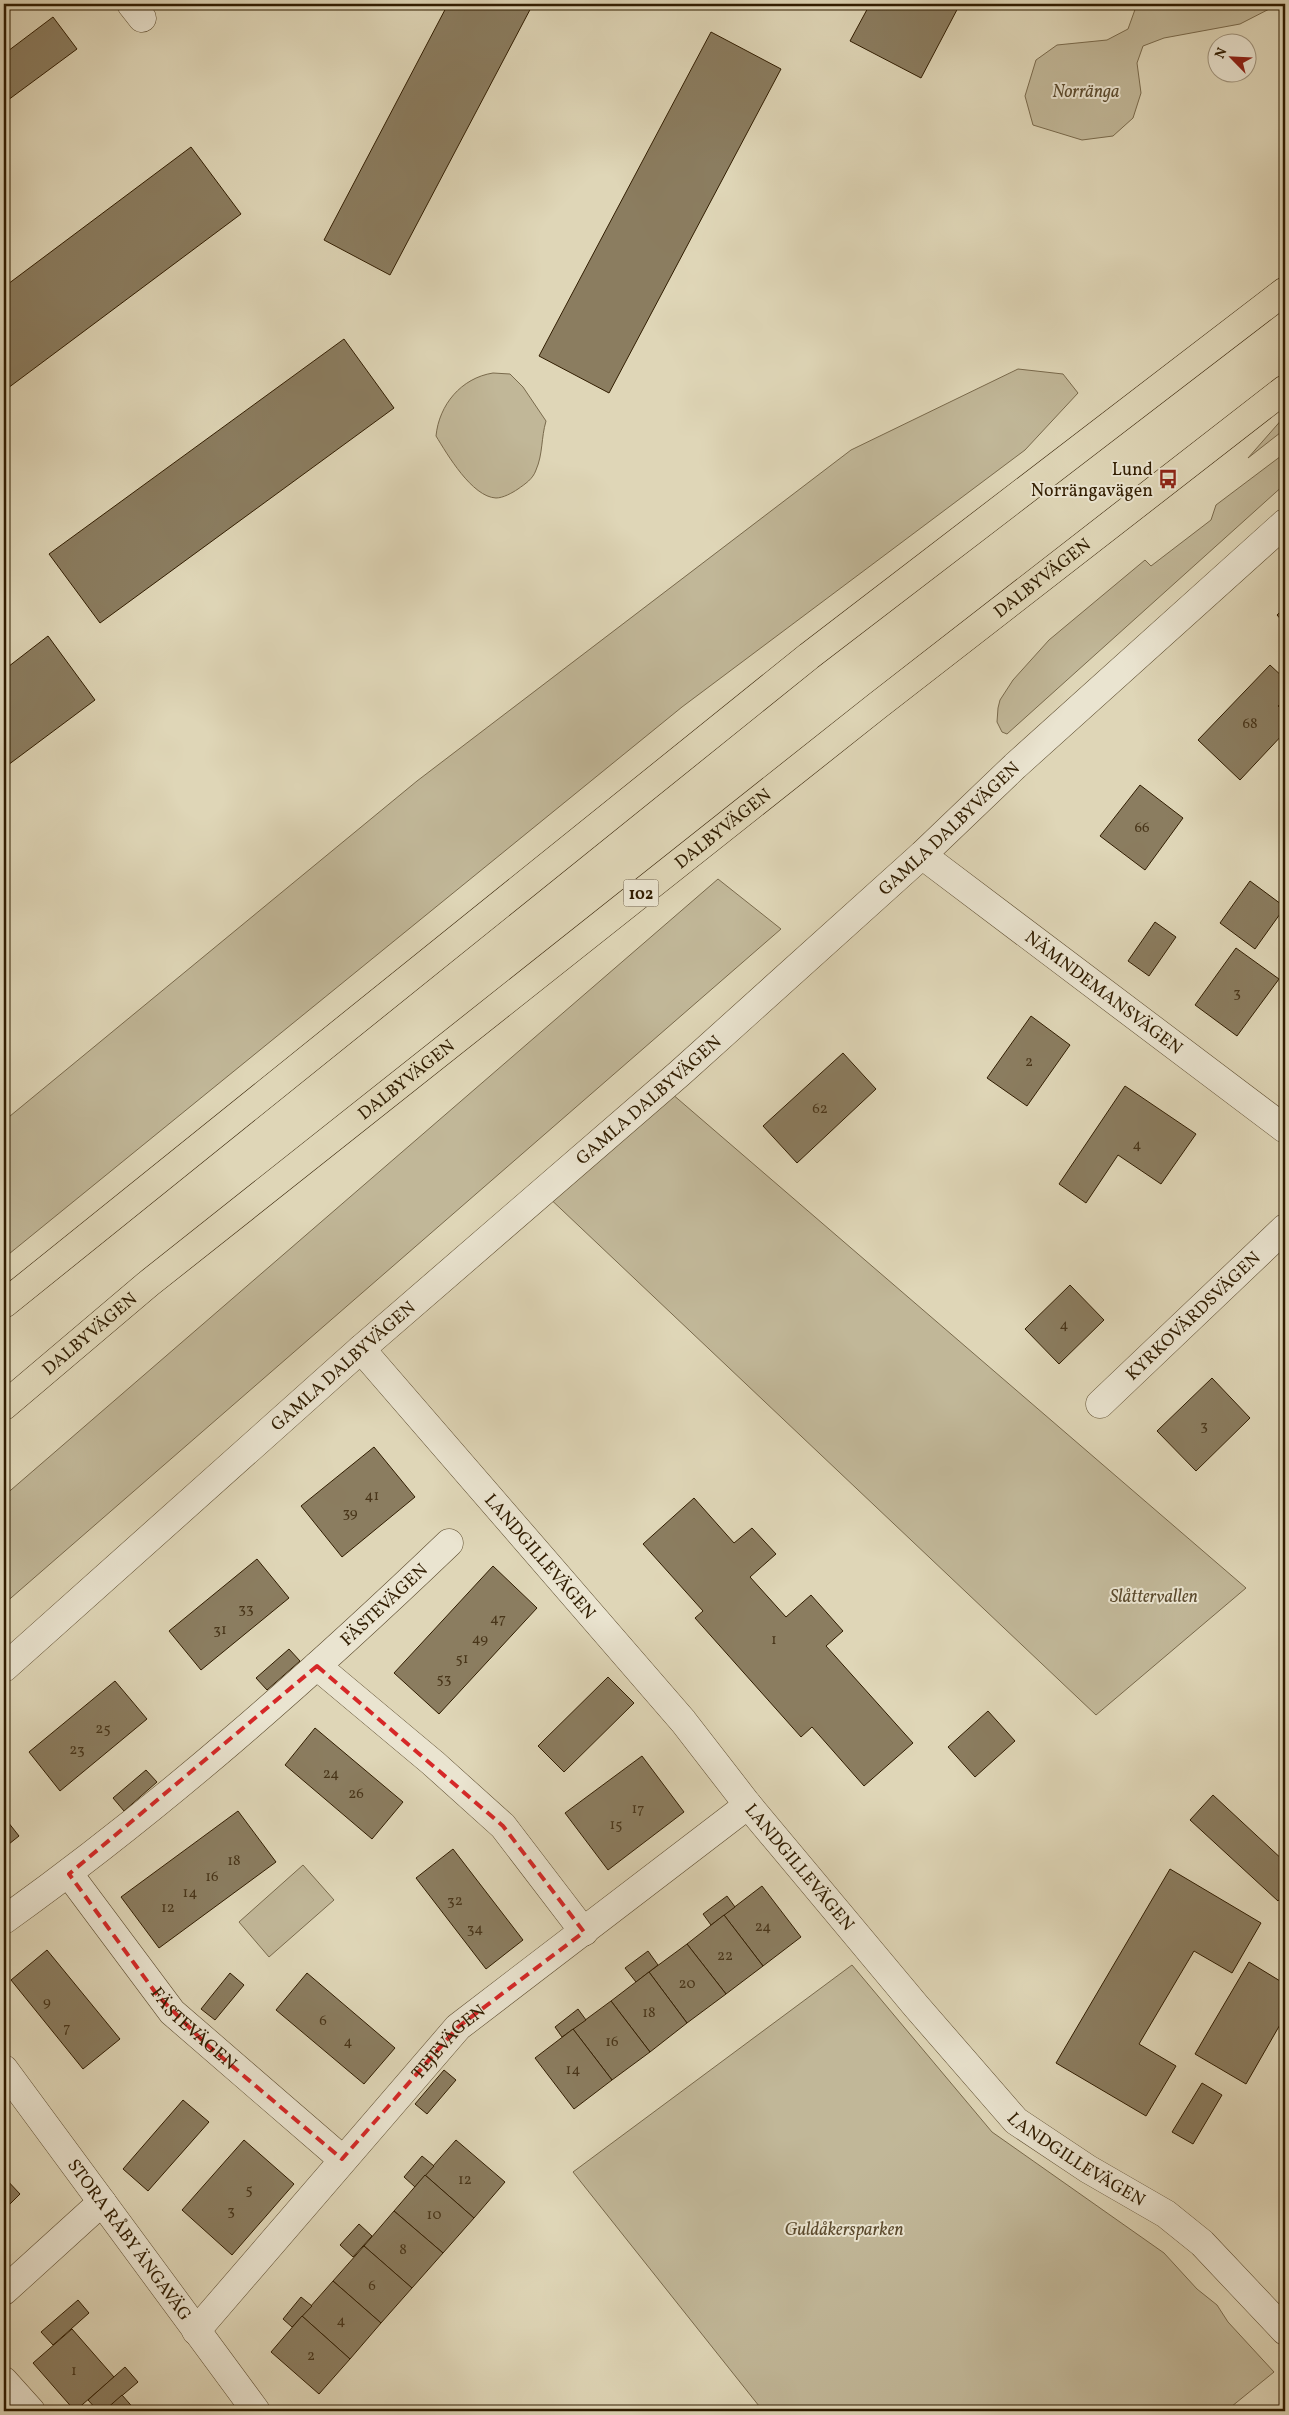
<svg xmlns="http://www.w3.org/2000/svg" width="1289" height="2415" viewBox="0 0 1289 2415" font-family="Vollkorn,serif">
<rect width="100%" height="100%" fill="#dfd6b7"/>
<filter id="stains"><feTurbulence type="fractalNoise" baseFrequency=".004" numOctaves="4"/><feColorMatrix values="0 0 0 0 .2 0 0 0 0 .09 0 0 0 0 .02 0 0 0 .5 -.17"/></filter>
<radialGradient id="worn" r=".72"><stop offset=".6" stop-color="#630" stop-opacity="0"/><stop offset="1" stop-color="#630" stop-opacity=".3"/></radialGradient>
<g fill="#c1b798" stroke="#796a4c">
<polygon points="1137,4 1279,4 1240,24 1164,38 1143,46 1137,63 1141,93 1133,118 1113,136 1082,140 1033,125 1025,96 1036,60 1057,45 1107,40 1128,29"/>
<polygon points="1018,369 1063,374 1078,393 1025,450 682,707 4,1258 4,1121 417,781 851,450"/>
<path d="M 493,373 L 510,374 L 523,387 L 546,421 C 541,438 543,454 536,470 C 533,479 525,484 518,489 C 512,493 503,498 496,498 C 472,497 447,454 436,436 C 439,405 461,378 493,373 Z"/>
<polygon points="1285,416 1285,429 1248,458 1284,417"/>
<polygon points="1285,453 1285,484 1007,734 1002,732 997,722 998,708 1000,700 1013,680 1049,640 1145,560 1151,566 1211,520 1216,505"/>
<polygon points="718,879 781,929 4,1604 4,1496"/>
<polygon points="664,1087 1246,1588 1096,1715 543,1192"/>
<polygon points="303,1865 334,1900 269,1957 239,1922"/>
<polygon points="852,1965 992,2132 1164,2253 1197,2289 1217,2305 1228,2322 1274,2372 1226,2411 763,2411 573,2172"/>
</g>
<g fill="#8b7d60" stroke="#311d01">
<polygon points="448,4 533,4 390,275 324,240"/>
<polygon points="870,4 960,4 921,78 850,41"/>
<polygon points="53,17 77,49 4,103 4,54"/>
<polygon points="711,32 781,69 609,393 539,356"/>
<polygon points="191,147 241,214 4,391 4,287"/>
<polygon points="344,339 394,408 100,623 49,554"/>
<polygon points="1285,607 1285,624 1277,615"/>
<polygon points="48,636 95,700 4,768 4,670"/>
<polygon points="1270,665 1285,679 1285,699 1278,706 1285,713 1285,732 1240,780 1198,740"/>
<polygon points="1140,785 1183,818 1145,870 1100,836"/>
<polygon points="1250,881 1285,907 1255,949 1220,923"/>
<polygon points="1155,922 1176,937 1149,976 1128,961"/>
<polygon points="1236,948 1279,979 1237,1036 1195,1005"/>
<polygon points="1031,1016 1070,1045 1027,1106 987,1078"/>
<polygon points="843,1053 876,1089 797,1163 763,1126"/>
<polygon points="1125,1086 1196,1134 1161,1184 1118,1155 1086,1203 1059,1184"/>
<polygon points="1070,1285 1104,1320 1059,1364 1025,1329"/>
<polygon points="1212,1378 1250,1418 1196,1471 1157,1431"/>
<polygon points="374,1447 415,1497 342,1557 301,1506"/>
<polygon points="694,1498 734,1543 752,1528 776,1554 750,1577 786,1617 811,1595 843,1631 826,1646 913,1743 864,1786 812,1727 801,1737 695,1618 703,1611 643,1544"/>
<polygon points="257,1559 289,1598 201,1670 169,1631"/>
<polygon points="493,1566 537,1608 439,1714 394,1673"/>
<polygon points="289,1649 300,1661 267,1690 256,1678"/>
<polygon points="608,1677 634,1703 564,1772 538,1746"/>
<polygon points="115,1681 147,1719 60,1791 29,1752"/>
<polygon points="988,1711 1015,1741 975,1777 948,1747"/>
<polygon points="315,1728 403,1802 372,1839 285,1765"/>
<polygon points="642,1756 684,1812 608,1870 565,1813"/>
<polygon points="146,1770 157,1782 124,1811 113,1798"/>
<polygon points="1213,1795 1285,1862 1285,1893 1278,1901 1190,1820"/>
<polygon points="238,1811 276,1862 159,1948 121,1897"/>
<polygon points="4,1817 19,1836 4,1848"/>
<polygon points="453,1849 523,1940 486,1969 416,1878"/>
<polygon points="1170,1869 1261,1923 1232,1973 1194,1951 1139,2044 1176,2066 1146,2116 1056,2063"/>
<polygon points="762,1886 801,1937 763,1966 724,1915"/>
<polygon points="727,1896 735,1907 711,1925 703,1914"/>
<polygon points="724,1915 763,1966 726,1994 687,1944"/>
<polygon points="687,1944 726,1994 687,2023 649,1972"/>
<polygon points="47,1950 120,2039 83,2069 11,1980"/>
<polygon points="648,1951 658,1965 636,1982 625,1968"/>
<polygon points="1249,1962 1285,1984 1285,2016 1246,2084 1195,2054"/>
<polygon points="649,1972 687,2023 650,2052 611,2001"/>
<polygon points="230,1973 244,1985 215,2020 201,2009"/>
<polygon points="307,1973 395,2048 364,2084 276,2010"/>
<polygon points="611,2001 650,2052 612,2080 573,2029"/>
<polygon points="578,2009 586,2020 562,2037 555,2027"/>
<polygon points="573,2029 612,2080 574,2109 535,2058"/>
<polygon points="444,2070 456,2080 427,2114 415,2104"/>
<polygon points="1202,2083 1222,2095 1193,2144 1172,2132"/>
<polygon points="183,2100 209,2122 148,2191 123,2169"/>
<polygon points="244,2140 294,2184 232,2255 182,2210"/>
<polygon points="456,2140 505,2182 474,2218 425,2175"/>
<polygon points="422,2156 434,2166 415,2187 404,2177"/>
<polygon points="425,2175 474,2218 443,2253 394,2211"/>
<polygon points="4,2177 20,2194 4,2210"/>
<polygon points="394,2211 443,2253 412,2288 364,2246"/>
<polygon points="359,2224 372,2236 353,2257 340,2245"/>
<polygon points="364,2246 412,2288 381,2323 333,2281"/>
<polygon points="333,2281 381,2323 350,2359 302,2316"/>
<polygon points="301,2297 312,2306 292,2327 283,2319"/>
<polygon points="78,2300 89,2313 53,2345 41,2332"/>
<polygon points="302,2316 350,2359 319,2394 271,2352"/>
<polygon points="72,2329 114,2377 75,2411 33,2363"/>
<polygon points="125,2367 138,2382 104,2411 98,2411 88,2400"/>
<polygon points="122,2395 136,2411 104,2411"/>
</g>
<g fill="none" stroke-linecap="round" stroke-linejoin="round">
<defs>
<g id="minor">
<polyline points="131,4 142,18"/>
<path id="s1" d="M 922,855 L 1285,1129"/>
<path id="s2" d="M 361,1349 L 683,1721 L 748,1805 L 916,2006 L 1016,2121 L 1088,2169 L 1166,2214 L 1202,2243 L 1285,2331"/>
<path id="s3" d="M 1100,1404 L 1285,1228"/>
<polyline points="317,1666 433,1763 503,1826 584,1932"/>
<path id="s4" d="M 4,1668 L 361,1349 L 680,1073 L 922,855 L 1015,766 L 1285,523"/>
<path id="s5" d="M 69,1874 L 172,2012 L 342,2159"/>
<path id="s6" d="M 4,1920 C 162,1807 309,1677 449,1543"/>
<path id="s7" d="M 4,2069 L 256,2411"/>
<polyline points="4,2291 102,2202"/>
<path id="s8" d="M 196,2331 L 458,2027 L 748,1805"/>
<polyline points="4,2381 31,2411"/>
</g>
<g id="major">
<polyline points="4,1304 809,656 1285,291"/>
<path id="s9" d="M 4,1406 L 148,1284 L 877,706 L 1285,389"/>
</g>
</defs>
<use href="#minor" stroke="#5c4b2e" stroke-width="29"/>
<use href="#major" stroke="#311d01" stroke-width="29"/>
<use href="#minor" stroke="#eae4d0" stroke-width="28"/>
<use href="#major" stroke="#dfd6b7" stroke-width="28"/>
</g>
<path fill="none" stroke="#d62828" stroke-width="4" stroke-dasharray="10 6" stroke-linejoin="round" d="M 317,1666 L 503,1826 L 584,1932 L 458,2027 L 342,2159 L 205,2043 L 158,1996 L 69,1874 Z"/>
<defs>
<symbol id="bus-bare" viewBox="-9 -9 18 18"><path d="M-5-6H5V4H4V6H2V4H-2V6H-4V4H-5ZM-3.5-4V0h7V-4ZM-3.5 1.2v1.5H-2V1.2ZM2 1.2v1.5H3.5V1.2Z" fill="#8f2418" stroke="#eae4d0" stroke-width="2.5" paint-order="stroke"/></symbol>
</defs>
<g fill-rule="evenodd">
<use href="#bus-bare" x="1154" y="465" width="28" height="28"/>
</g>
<g text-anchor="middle" stroke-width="4" stroke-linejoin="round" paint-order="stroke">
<g font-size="15" fill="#483519">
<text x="1250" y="728">68</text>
<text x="1142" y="832">66</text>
<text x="1237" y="997">3</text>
<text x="1029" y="1066">2</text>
<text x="820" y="1113">62</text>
<text x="1137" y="1149">4</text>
<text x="1064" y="1329">4</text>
<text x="1204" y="1430">3</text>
<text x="372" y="1500">41</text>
<text x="350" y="1517">39</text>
<text x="246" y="1613">33</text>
<text x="498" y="1623">47</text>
<text x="220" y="1634">31</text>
<text x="480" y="1643">49</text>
<text x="774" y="1644">1</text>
<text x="462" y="1663">51</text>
<text x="444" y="1683">53</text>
<text x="103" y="1733">25</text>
<text x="77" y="1754">23</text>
<text x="331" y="1778">24</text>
<text x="356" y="1798">26</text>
<text x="638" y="1813">17</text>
<text x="616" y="1829">15</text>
<text x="234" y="1865">18</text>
<text x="212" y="1881">16</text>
<text x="190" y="1897">14</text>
<text x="455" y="1905">32</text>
<text x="168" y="1912">12</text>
<text x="763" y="1931">24</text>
<text x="475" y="1933">34</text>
<text x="725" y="1960">22</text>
<text x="687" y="1988">20</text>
<text x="47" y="2006">9</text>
<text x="649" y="2017">18</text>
<text x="323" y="2025">6</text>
<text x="67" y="2032">7</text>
<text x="348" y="2046">4</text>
<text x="612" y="2046">16</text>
<text x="573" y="2074">14</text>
<text x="465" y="2184">12</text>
<text x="249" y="2194">5</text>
<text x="231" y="2215">3</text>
<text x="434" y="2219">10</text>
<text x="403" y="2254">8</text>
<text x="372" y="2290">6</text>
<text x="341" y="2325">4</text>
<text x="311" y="2360">2</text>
<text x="74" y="2375">1</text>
</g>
<rect fill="#eae4d0" stroke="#68593f" stroke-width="1" x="623.5" y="879.5" width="35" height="27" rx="4"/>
<g font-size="16" font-weight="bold" fill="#311d01">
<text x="641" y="899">102</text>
</g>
<g font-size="18" font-style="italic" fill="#5c4b2e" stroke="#eae4d0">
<text x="1086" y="97">Norränga</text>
<text x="1154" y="1602">Slåttervallen</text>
<text x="844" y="2235">Guldåkersparken</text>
</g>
<g font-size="18" fill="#311d01" stroke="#eae4d0" text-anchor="end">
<text x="1153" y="475">Lund<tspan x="1153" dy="21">Norrängavägen</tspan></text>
</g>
<g font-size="18" fill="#311d01" stroke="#eae4d0">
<text dy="6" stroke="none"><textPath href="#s9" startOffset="1328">DALBYVÄGEN</textPath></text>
<text dy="6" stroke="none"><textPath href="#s9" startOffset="922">DALBYVÄGEN</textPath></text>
<text dy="6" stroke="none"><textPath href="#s4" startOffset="1264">GAMLA DALBYVÄGEN</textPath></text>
<text dy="6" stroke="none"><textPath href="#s1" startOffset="228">NÄMNDEMANSVÄGEN</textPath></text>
<text dy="6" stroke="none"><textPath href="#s9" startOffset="518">DALBYVÄGEN</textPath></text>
<text dy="6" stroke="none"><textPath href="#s4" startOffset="859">GAMLA DALBYVÄGEN</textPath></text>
<text dy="6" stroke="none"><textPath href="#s3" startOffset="128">KYRKOVÄRDSVÄGEN</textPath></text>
<text dy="6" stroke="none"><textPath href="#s9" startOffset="112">DALBYVÄGEN</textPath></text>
<text dy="6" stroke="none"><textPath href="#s4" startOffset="454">GAMLA DALBYVÄGEN</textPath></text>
<text dy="6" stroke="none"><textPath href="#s2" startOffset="274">LANDGILLEVÄGEN</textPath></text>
<text dy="6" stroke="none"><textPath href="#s6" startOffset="494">FÄSTEVÄGEN</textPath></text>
<text dy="6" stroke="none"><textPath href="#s2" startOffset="679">LANDGILLEVÄGEN</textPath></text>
<text dy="6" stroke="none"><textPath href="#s5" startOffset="199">FÄSTEVÄGEN</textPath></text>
<text dy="6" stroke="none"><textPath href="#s8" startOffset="384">TEJEVÄGEN</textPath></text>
<text dy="6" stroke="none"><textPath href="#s2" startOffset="1084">LANDGILLEVÄGEN</textPath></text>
<text dy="6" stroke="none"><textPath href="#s7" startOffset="212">STORA RÅBY ÄNGAVÄG</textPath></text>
</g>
</g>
<rect width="1289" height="2415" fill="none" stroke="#dfd6b7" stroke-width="20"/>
<rect x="5" y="5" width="1279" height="2405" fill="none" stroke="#311d01" stroke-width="2.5"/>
<rect x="10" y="10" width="1269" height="2395" fill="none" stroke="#311d01"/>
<g transform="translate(1232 58) rotate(294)"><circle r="24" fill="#eae4d0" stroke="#a0947d"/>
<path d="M0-4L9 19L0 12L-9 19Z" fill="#8f2418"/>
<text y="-8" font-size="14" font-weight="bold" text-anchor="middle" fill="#311d01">N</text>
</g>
<rect width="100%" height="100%" filter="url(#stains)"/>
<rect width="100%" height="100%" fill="url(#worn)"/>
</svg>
